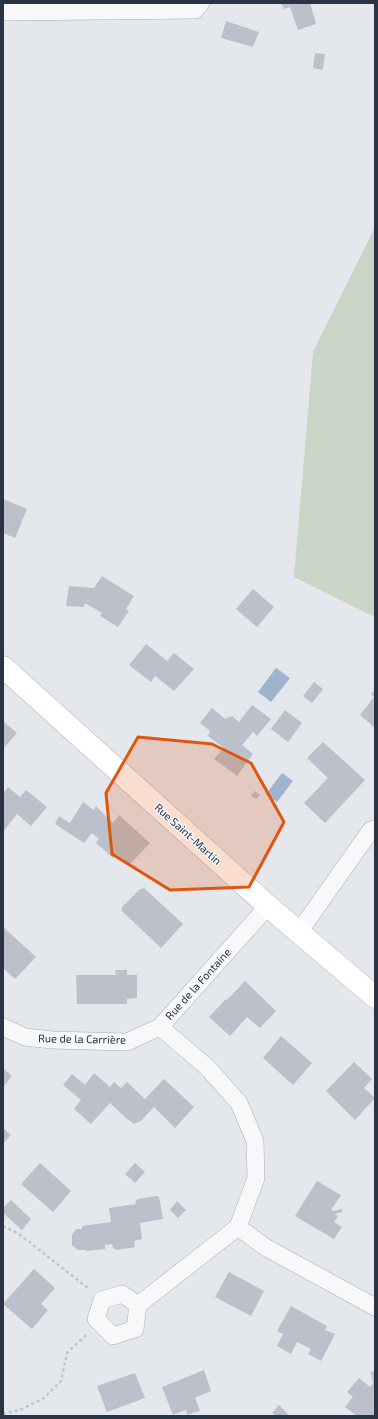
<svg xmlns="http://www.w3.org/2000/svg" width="378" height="1419" viewBox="0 0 378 1419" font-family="'Exo 2',sans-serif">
<rect width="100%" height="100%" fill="#e4e7ec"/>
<polygon fill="#c9d6c5" points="375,227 375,617 294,577 313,352"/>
<g fill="#9fb4cc">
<polygon points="276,668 290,678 271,702 258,692"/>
<polygon points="282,773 293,781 277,802 266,794"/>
</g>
<g fill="#bbc0ca">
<polygon points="281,3 310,3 316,24 298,30 290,7 284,9"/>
<polygon points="226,21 259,32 253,47 221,38"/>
<polygon points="315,53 325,54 323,70 313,68"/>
<polygon points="3,499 27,509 15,538 3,533"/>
<polygon points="102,576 134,596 126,609 129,611 118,627 100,616 102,613 85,603 84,607 66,606 69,586 94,588"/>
<polygon points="253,589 274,607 257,627 236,609"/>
<polygon points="146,644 167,661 174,653 194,669 174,691 155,676 151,682 129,665"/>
<polygon points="314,682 323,689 312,703 303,696"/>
<polygon points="375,689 375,728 360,715 374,697 371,694"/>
<polygon points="252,705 271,719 257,736 253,732 242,745 253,754 237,776 214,759 224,748 208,736 210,731 200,723 212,708 225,719 232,716 239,722"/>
<polygon points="285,710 302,723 288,742 271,729"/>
<polygon points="3,721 17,733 3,749"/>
<polygon points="323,742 365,780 325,823 304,803 328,778 307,758"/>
<polygon points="8,787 20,797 26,790 47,807 31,826 17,814 3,832 3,794"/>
<polygon points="255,791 260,795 256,799 251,796"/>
<polygon points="83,802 94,810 96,806 113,823 119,815 150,843 129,865 116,854 113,858 96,843 99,839 92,833 84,843 55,824 59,816 70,823"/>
<polygon points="144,888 183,924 161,948 122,911 122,907 140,889"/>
<polygon points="3,927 36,957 15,979 3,968"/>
<polygon points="115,970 127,970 127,975 137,975 137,998 127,999 127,1004 77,1004 76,975 116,975"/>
<polygon points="245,981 276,1011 260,1028 247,1017 230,1036 209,1017 226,999 227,1000"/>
<polygon points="281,1036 312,1063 293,1085 263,1058"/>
<polygon points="354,1062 372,1079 364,1088 375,1098 355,1120 326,1091"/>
<polygon points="3,1068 12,1076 3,1087"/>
<polygon points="94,1073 110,1087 114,1082 121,1088 127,1082 145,1099 164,1079 194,1107 175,1128 154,1107 141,1121 134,1124 127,1119 110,1103 91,1124 74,1109 81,1100 63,1085 72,1074 85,1085"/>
<polygon points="3,1128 11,1135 3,1144"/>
<polygon points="40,1163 71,1191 53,1212 21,1184"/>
<polygon points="135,1163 145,1172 135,1183 125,1174"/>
<polygon points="317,1181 341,1195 331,1210 334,1211 342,1209 342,1212 334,1214 338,1216 334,1222 342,1227 334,1239 295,1216"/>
<polygon points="156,1196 159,1197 163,1219 140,1223 142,1239 134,1241 135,1247 117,1250 113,1248 112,1244 105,1245 105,1249 86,1251 86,1250 78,1250 72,1245 72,1235 76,1229 82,1229 82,1226 111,1222 109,1208 136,1204 135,1202 138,1199"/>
<polygon points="11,1200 31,1219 22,1230 3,1213 3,1208"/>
<polygon points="177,1201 186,1210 178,1218 170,1210"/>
<polygon points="34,1269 55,1288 41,1304 48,1310 32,1329 3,1304"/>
<polygon points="229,1272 264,1291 251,1316 215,1297"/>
<polygon points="291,1306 327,1326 325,1330 335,1334 321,1361 308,1354 311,1349 297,1342 291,1354 277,1346 283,1334 277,1331"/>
<polygon points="204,1370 211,1391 195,1398 200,1411 187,1415 186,1410 173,1415 162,1387"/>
<polygon points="375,1371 375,1416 357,1416 345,1407 353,1397 347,1392 359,1378 370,1387 373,1383 371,1372"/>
<polygon points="135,1373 145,1398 107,1412 97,1386"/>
<polygon points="279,1405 290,1416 276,1416 272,1413"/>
</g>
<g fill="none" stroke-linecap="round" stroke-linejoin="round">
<defs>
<g id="street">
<polyline points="3,12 195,10 201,3"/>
<polyline points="268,906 160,1027 208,1068 239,1103 255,1141 256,1178 238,1227 265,1247 375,1307"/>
<polyline points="299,932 371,830 375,829"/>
<polyline points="3,1027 25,1037 52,1040 127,1042 160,1027"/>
<polyline points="138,1305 122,1294 102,1300 96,1319 113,1336 135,1329 138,1305 238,1227"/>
</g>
<polyline id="secondary" points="3,667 268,906 375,997"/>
</defs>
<use href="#street" stroke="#a9aeb7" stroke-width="18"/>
<use href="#secondary" stroke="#a9aeb7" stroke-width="23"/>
<g stroke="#c2c5cb" stroke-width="2.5" stroke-dasharray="3 3" stroke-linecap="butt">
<polyline points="3,1226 19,1234 88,1288"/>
<polyline points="3,1414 22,1409 44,1398 61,1381 67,1353 86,1335"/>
</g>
<use href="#street" stroke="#f7f8fa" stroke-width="17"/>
<use href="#secondary" stroke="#fff" stroke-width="22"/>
</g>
<path fill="#df570f" fill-opacity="0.2" stroke="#df570f" stroke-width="3" stroke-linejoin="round" d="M 138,737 L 212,744 L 251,763 L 284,822 L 249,887 L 170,890 L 112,854 L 106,793 Z"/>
<g text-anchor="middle" stroke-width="3" stroke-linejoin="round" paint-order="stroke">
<g font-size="11" fill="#2b3445" stroke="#f4f6f9">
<text transform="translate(188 834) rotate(42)" y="4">Rue Saint-Martin</text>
<text transform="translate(198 984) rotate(-48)" y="4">Rue de la Fontaine</text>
<text transform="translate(82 1039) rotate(1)" y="4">Rue de la Carrière</text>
</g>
</g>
<rect width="378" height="1419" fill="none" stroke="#2b3445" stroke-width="8"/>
</svg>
